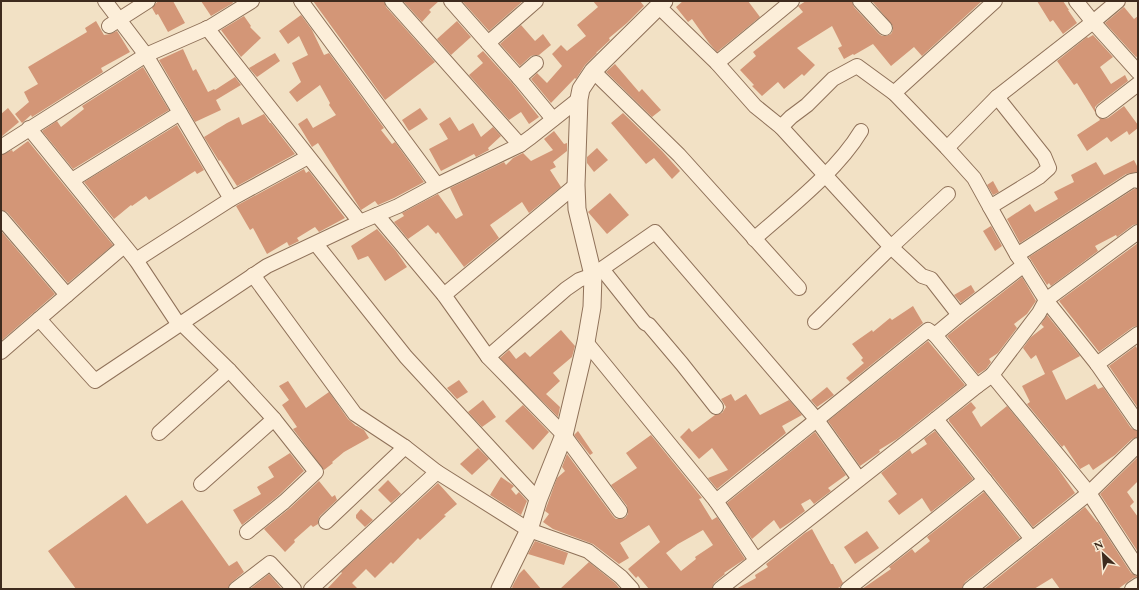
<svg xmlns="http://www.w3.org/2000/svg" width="1139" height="590" viewBox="0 0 1139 590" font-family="Spectral,serif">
<rect width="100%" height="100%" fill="#f2e1c5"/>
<g fill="#d39677" fill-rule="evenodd">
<polygon points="159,1 173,1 185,23 168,32 158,14 156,15 152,8 156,3"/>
<polygon points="201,1 232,1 233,3 211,16"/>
<polygon points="313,1 384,1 386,7 435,62 385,100"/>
<polygon points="403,1 439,1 429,10 431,12 422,22"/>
<polygon points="462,1 523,1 489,31"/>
<polygon points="593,1 640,1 644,6 627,23 609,38 610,40 596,53 597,53 585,65 576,79 575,78 551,103 531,79 537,73 547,83 562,66 552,54 561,45 567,51 586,36 577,25 598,7"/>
<polygon points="683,1 748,1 760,17 717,52 709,43 692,19 688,22 676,7"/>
<polygon points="806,1 852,1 854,7 879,34 882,36 886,36 891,34 893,30 893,26 872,1 982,1 922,56 914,47 891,66 873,44 854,55 853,54 844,59 838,48 842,46 832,26 797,48 815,65 804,76 802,74 784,89 778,82 762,96 752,86 754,85 740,70 756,56 753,52 803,12 798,6"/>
<polygon points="1037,1 1063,1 1069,10 1068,10 1077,23 1063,34 1053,20 1050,22"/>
<polygon points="1124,7 1134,19 1138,16 1138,56 1136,57 1105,23"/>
<polygon points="301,15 312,30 324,55 329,53 384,128 381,130 392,144 395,142 424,182 394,198 378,205 375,201 361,210 318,143 312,147 298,124 307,118 313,128 336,115 329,105 330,103 320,85 297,102 289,92 301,82 292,63 308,55 299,36 288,44 279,31"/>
<polygon points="244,16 251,26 250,27 261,38 241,57 221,30"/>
<polygon points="96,21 104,35 110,34 117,31 130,52 101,68 103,72 32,117 31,115 22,123 15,114 29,102 24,92 38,84 28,67 87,32 85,28"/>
<polygon points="457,21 471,37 451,55 437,39"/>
<polygon points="521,25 535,41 543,34 551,45 539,55 535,55 531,56 520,66 500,44"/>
<polygon points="1093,35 1113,57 1100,67 1111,84 1125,75 1128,81 1098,104 1095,107 1095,112 1077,83 1074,85 1057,61 1087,37 1088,38"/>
<polygon points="183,49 193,71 196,69 208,92 214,89 215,90 235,77 241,85 216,100 221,110 195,122 159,60"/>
<polygon points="483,51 513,84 539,117 529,124 521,112 509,120 469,75 483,63 477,56"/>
<polygon points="275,53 280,61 257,77 249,68"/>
<polygon points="615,64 639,92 642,89 661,110 652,117 606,72"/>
<polygon points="143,67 169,110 73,169 42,131 57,121 61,127 84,109 82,106"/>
<polygon points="1124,106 1138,125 1138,128 1129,135 1127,131 1111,142 1107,137 1087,151 1077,135 1100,120 1099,118 1104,119 1108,118"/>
<polygon points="8,108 19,122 1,137 1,114"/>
<polygon points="420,108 428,119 409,131 402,120"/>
<polygon points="623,113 662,151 680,171 672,179 654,158 646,164 611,123"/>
<polygon points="264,114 270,123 271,123 295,154 237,186 220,160 219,161 204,137 227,123 239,117 242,125"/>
<polygon points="450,117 459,131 473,123 481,137 493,127 501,136 488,148 489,150 476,157 474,154 441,171 429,149 448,139 439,124"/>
<polygon points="177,125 204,170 197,174 195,171 149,200 146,196 132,206 131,205 114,219 84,182"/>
<polygon points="554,131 564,144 567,143 567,151 553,162 556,167 550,170 561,187 529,213 522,202 490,225 499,238 464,267 438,232 436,234 428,225 408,239 394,222 404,216 402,213 438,194 456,219 463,215 450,188 504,162 506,165 513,158 523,153 531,161 553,150 544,139"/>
<polygon points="28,141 113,245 68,283 7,212 1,210 1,155 12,150 13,152"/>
<polygon points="597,148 608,160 594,172 587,163 587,157"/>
<polygon points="1134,160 1138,168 1138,172 1126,174 1020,243 1007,219 1030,204 1035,212 1058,199 1054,192 1074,182 1071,175 1096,162 1104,175"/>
<polygon points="304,169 306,173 309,171 345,218 319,232 315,227 297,238 299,241 289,246 287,242 267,254 253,228 250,230 236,206"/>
<polygon points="993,181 999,192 993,195 987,185"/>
<polygon points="1134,189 1138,189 1138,224 1133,225 1117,237 1116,235 1095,246 1098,251 1051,286 1049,283 1047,285 1029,257"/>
<polygon points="610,193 629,215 607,234 588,212"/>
<polygon points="991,226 1002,246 995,251 983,231"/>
<polygon points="377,229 396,251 407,267 385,281 368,256 358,260 351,246"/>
<polygon points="1,231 55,294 1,341"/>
<polygon points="1138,243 1138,326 1133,327 1099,352 1059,301"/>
<polygon points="1022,277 1036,301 1027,314 1014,324 1017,328 998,353 989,359 991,362 986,369 978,374 947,336"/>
<polygon points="971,285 975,292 961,303 954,295"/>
<polygon points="913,306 923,323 850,382 846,378 864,363 861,360 863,358 852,344 872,330 873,332 890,318 892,320"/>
<polygon points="1047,315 1080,356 1052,371 1066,400 1095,384 1098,389 1103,387 1131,428 1138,431 1138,437 1132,439 1115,455 1093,470 1089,464 1080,469 1064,445 1062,447 1027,404 1030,402 1022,386 1045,374 1036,355 1031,359 1023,348 1031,337 1044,327 1041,324"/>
<polygon points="561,330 575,346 572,357 553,373 560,381 546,394 560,407 558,417 500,358 509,350 516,359 525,352 530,357"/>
<polygon points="928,341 965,385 897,439 879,450 880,452 860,466 828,421"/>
<polygon points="1136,346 1138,351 1138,408 1109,366"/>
<polygon points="459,380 468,392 457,399 447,388"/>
<polygon points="288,381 306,408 329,392 348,419 356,426 357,426 364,430 369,438 344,452 332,462 333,463 324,470 293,429 297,427 282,405 289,400 279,386"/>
<polygon points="827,387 834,395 817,407 811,400"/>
<polygon points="731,394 735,401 746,394 760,415 789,400 802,415 782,426 786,433 717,489 708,478 728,470 712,448 699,459 680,437 689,428 692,432 715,415 722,413 726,407 721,399"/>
<polygon points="483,400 496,417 482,427 468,412"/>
<polygon points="971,402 976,408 972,412 981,427 1007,406 1056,466 1075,493 1033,527 949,421 949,419"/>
<polygon points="523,405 549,432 533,450 505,421"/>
<polygon points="578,431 593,453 590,455 574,435"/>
<polygon points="935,431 973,479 931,512 922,498 899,515 888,501 897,494 881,473 910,450 912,454 927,444 924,439"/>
<polygon points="815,432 846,475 828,488 831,491 814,504 810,499 801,504 805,511 792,521 780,529 774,520 752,539 727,503"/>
<path d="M 651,435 L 702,498 L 699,499 L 712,520 L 717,517 L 745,559 L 724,573 L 725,574 L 714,583 L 712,589 L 649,589 L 638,576 L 636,578 L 628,569 L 660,542 L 649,525 L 620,543 L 629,558 L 619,564 L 593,544 L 553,529 L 543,522 L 549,514 L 545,511 L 557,478 L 565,471 L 562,467 L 567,454 L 613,516 L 616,519 L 621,519 L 625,518 L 628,514 L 627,506 L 611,485 L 637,468 L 626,453 ZM 703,530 L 713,545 L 695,557 L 696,559 L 681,571 L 666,553 L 678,544 Z"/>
<polygon points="478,448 489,459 472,475 460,464"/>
<polygon points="290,453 304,471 278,496 242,525 233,510 261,494 257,487 274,477 268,467"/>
<polygon points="1138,457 1138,481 1127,492 1134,502 1130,506 1138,517 1138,552 1100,494"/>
<polygon points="501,477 514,486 511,489 516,495 519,492 527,501 521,515 490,495"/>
<polygon points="388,480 401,494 391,503 378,490"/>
<polygon points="319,481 332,497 335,495 337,500 320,516 318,520 318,524 313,527 311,525 294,540 295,542 285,552 264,529 290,508"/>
<polygon points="438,483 457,504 444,515 446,516 420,540 418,538 393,564 391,562 375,578 366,569 352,583 358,589 327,589 342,573 341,572"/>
<polygon points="984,492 1020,538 965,582 962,589 862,589 891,569 889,567 912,549 915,553 930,541 927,537"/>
<polygon points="126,495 147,524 182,500 229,566 237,561 244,572 231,583 228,589 76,589 48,551"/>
<polygon points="1085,507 1097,522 1098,522 1131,573 1138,577 1133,578 1118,589 1060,589 1052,578 1034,589 984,589"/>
<polygon points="361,509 373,520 365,527 356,518 356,515"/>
<polygon points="812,529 831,564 833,564 843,583 840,587 836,589 736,589 756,578 755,575 768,567 766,564 805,533"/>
<polygon points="867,531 879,548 855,564 844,547"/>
<polygon points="535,541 568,553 564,565 528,554"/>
<polygon points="589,562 615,583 620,589 560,589"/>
<polygon points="524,569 541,589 513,589 512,587 519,574"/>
<polygon points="269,574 282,589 250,589"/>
</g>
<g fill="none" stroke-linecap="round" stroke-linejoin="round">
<defs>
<g id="minor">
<polyline points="105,1 146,55 231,199"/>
<polyline points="301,1 437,185"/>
<polyline points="392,1 520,145"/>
<polyline points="451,1 488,43"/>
<polyline points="860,1 885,28"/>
<polyline points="1118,1 1093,22 1138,72"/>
<polyline points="658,6 717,63 755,106 781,127 791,117 807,105 833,79 857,66 894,93 947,148 997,97"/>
<polyline points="109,26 148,1"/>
<polyline points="207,28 360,222"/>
<polyline points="536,63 519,78 488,43 536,1"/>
<polyline points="717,63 792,1"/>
<polyline points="593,71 679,155 799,288"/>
<polyline points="519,78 553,119"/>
<polyline points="894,93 995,1"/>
<polyline points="1103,111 1138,84"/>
<polyline points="781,127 891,247 948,194"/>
<polyline points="29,128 136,260 179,325"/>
<polyline points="1,147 146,55 210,27 252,1"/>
<polyline points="947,148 974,178 990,207 1039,177 1049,168 1044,156 997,97 1093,22 1076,1"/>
<polyline points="72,180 180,113"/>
<polyline points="990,207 1017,255"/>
<polyline points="377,215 444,295 488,357 564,435 620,511"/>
<polyline points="1,218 67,295"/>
<path d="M 754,239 C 789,208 837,171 861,131"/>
<polyline points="316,244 406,357 538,500"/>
<polyline points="136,260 231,199 308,157"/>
<polyline points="1024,265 1017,255 1131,181 1136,180 1138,181"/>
<polyline points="602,269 645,323 649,325 682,364 716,407"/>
<polyline points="253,275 355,414 405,447 437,472 529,530 588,551 621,577 632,589"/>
<polyline points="444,295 576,185"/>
<polyline points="39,319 124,246"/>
<polyline points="815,322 891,247 922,276 931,279 959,315 1024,265 1046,300 1097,364 1138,423"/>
<polyline points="181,323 229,370 274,419 316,472 284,502 247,532"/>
<polyline points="935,335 977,386"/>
<polyline points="586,342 716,501 756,560"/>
<polyline points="1,352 39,319 95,381 267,266 360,222 398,206 437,185 520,145 531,137 579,99"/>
<polyline points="488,357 566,289 579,280 593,275 655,232 817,420 859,479"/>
<polyline points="1097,364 1138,334"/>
<polyline points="992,375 1089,493 1138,568"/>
<polyline points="936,419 1032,539"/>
<polyline points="159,433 229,370"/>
<polyline points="201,484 274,419"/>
<polyline points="716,501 928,330 935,335 959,315"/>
<polyline points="326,522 405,447"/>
<polyline points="236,589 270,563 294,589"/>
<polyline points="311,589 437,472"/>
<polyline points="720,589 936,419 977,386 992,375 1039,313 1046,300 1138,232"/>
<polyline points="848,589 985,480"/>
<polyline points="970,589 1089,493 1138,445"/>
<polyline points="1132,589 1138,585"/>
</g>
<polyline id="tertiary" points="500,589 529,530 538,500 564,435 586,342 592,307 593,275 577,209 576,185 579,99 581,89 593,71 664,1"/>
</defs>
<use href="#minor" stroke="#8f7159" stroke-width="16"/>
<use href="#tertiary" stroke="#8f7159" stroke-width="19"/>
<use href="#minor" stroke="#fceed9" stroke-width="14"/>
<use href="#tertiary" stroke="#fceed9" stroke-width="17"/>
</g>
<rect width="1139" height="590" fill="none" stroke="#3e2b1e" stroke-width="4"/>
<g transform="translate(1103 554) rotate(334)" stroke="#f9ebd5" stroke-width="3" paint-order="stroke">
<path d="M0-3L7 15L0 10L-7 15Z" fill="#3e2b1e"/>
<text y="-6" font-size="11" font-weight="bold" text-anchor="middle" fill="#3e2b1e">N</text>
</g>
</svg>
